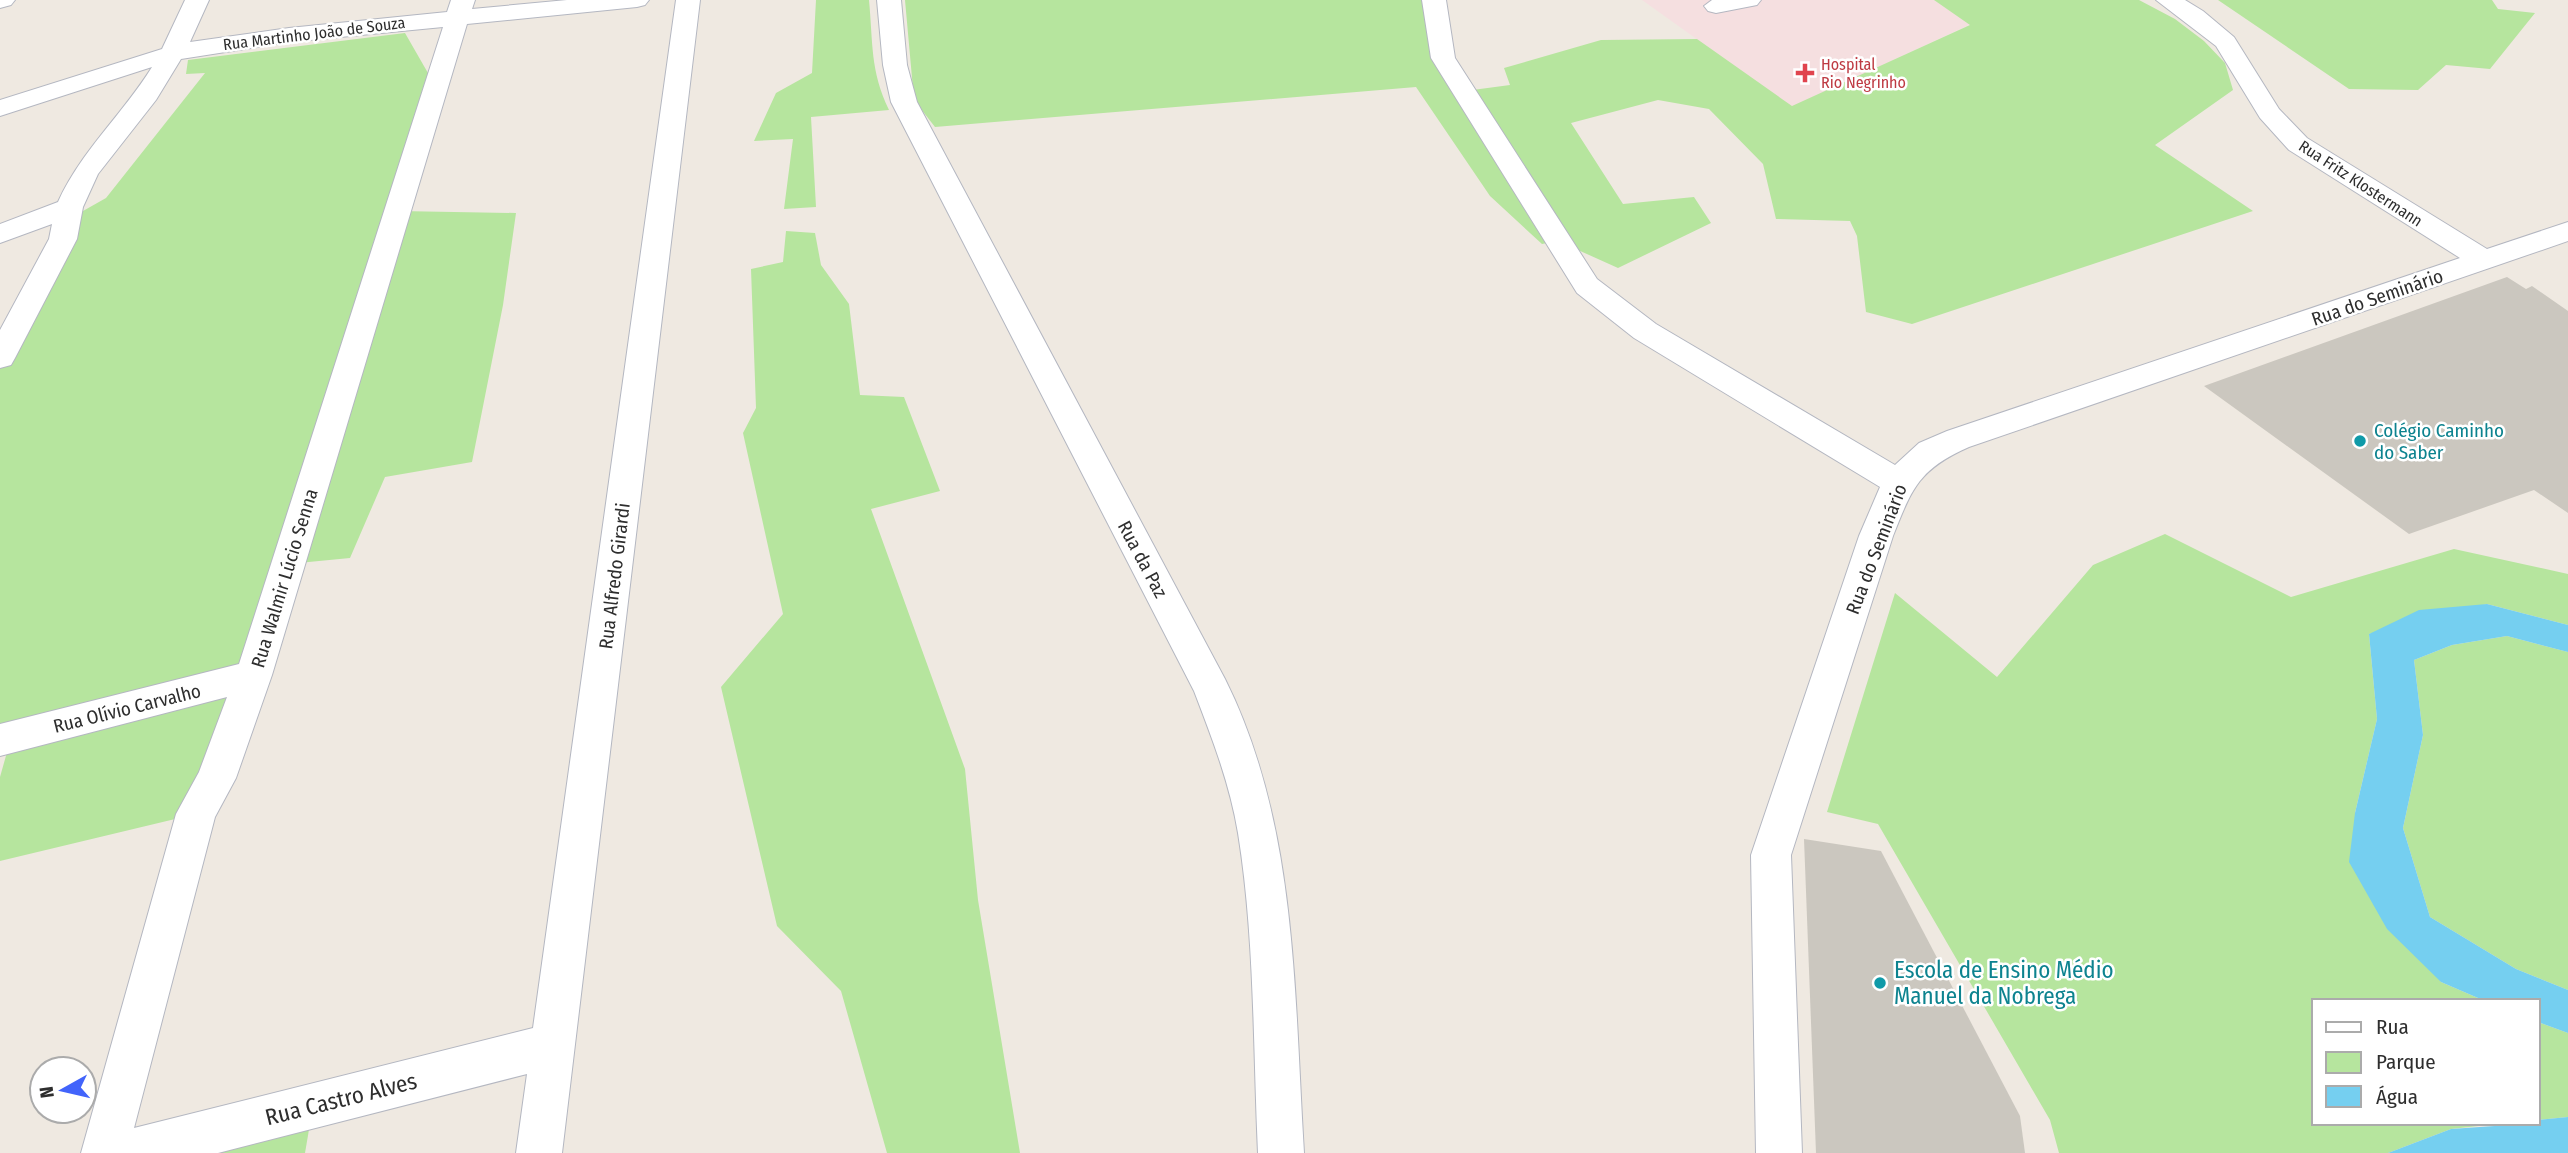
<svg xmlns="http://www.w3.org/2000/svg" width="2568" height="1153" viewBox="0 0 2568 1153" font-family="'Fira Sans Condensed',sans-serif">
<rect width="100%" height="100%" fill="#efe9e1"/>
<polygon fill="#f5dfe0" points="1642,0 1934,0 1971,24 1792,107"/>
<g fill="#b6e59e">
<path d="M 816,0 L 869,0 C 873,42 870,71 889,110 L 811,117 L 816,207 L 784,209 L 793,139 L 754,141 L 776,93 L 812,73 Z"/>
<polygon points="905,0 1434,0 1465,91 1510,85 1504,68 1601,40 1697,39 1792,106 1970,25 1934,0 2139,0 2175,19 2204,41 2225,63 2233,90 2155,145 2253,211 1912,324 1866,312 1857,236 1850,221 1776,219 1763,164 1709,109 1658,100 1571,123 1623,204 1694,197 1711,223 1618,268 1558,241 1542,244 1490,196 1416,87 935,127 914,100"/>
<polygon points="2218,0 2492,0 2498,9 2535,13 2490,69 2446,65 2418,90 2349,89"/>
<polygon points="405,33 436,87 398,211 516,213 503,305 472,462 385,477 350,558 288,564 196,814 0,861 0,777 11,738 0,740 0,358 67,217 83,211 106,198 205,73 186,74 188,60"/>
<polygon points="786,231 815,233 821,265 849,304 860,395 904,397 940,491 871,509 965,769 978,900 1020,1153 887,1153 841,991 777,926 721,687 783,614 743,433 756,408 751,269 783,262"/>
<polygon points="2165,534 2291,597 2454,549 2568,574 2568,625 2487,604 2369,634 2377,719 2355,813 2441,982 2485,1001 2314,1001 2314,1123 2506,1123 2451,1129 2388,1153 2059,1153 2050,1120 1878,824 1827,812 1895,593 1997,677 2093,565"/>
<polygon points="2507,636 2568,652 2568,990 2516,969 2430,917 2403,828 2423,735 2414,660 2452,645"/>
<polygon points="2538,1022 2568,1033 2568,1117 2538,1120"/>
<polygon points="313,1106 305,1153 128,1153"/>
</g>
<g fill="#75cff0">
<polygon points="2487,604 2568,625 2568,652 2507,636 2452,645 2414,660 2423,735 2403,828 2430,917 2516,969 2568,990 2568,1033 2538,1022 2538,1001 2485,1001 2441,982 2387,929 2349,862 2355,813 2377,719 2369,634 2419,610"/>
<polygon points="2568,1117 2568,1153 2388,1153 2451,1129 2538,1123 2538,1120"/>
</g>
<g fill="#cbc7bf">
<polygon points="2507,277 2526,289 2532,286 2568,311 2568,513 2534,490 2409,534 2204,386"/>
<polygon points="1804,839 1881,851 2020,1116 2025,1153 1816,1153"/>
</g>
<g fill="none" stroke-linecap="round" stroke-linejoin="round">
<defs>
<g id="minor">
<polygon points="0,0 15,0 11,5 0,8"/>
<path d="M 185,0 L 209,0 L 190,42 L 289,28 L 447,12 L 451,0 L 475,0 L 472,9 L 567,0 L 649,0 L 645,5 L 637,7 L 467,24 L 272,675 L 236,778 L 215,817 L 134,1128 L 533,1028 L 676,0 L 700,0 L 562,1153 L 516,1153 L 527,1074 L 218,1153 L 81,1153 L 176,814 L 199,772 L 227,697 L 0,756 L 0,724 L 239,664 L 443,27 L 289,42 L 181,59 L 156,100 L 98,174 L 83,207 L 77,239 L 15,358 L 11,365 L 0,368 L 0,330 L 49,239 L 52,224 L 0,243 L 0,224 L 58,202 C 81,151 123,114 152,67 L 0,116 L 0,100 L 162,49 Z"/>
<path d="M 877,0 L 901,0 L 907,65 L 917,102 L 1225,679 C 1298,825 1294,994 1304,1153 L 1258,1153 C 1253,1047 1255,938 1238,833 C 1230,784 1212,738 1194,691 L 891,102 L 883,65 Z"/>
<path d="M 1422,0 L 1446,0 L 1455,58 L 1597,279 L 1656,324 L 1895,465 L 1919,443 L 1947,431 L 2460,258 L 2289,150 L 2260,118 L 2216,46 L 2156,0 L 2185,0 L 2203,11 L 2234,37 L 2279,109 L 2307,138 L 2487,249 L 2568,222 L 2568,241 L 1969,447 C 1919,469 1912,488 1893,536 L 1791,855 L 1802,1153 L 1756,1153 L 1751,855 L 1859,536 L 1880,487 L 1634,338 L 1577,293 L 1431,58 Z"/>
<polygon points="1761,0 1757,5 1716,13 1708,11 1704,6 1712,0"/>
</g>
</defs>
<use href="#minor" stroke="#b4b7c1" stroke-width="2"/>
<use href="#minor" fill="#fff" fill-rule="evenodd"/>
</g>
<path fill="#e0444e" stroke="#fff" stroke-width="2.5" d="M1801.5 62.5h7v7h7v7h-7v7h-7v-7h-7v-7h7z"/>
<g fill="#0f9aa8" stroke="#fff" stroke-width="2.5">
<circle cx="2360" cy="441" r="7"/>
<circle cx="1880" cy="983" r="7"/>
</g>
<g text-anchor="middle" stroke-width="5" stroke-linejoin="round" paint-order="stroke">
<g font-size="16" fill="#2e2e2e" stroke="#fff">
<text transform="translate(314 33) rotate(-7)" y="6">Rua Martinho João de Souza</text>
<text transform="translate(2361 183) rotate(33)" y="6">Rua Fritz Klostermann</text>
</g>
<g font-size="16" fill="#be3a42" stroke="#fff" text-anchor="start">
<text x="1821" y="70">Hospital<tspan x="1821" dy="18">Rio Negrinho</tspan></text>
</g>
<g font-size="19" fill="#2e2e2e" stroke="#fff">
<text transform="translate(2377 297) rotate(-19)" y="7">Rua do Seminário</text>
<text transform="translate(1876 549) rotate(-69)" y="7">Rua do Seminário</text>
<text transform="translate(1143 559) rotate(62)" y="7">Rua da Paz</text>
<text transform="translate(614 576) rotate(-83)" y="7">Rua Alfredo Girardi</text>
<text transform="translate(284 578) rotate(-73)" y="7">Rua Walmir Lúcio Senna</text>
<text transform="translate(127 708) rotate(-14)" y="7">Rua Olívio Carvalho</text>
</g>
<g font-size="19" fill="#0d838f" stroke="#fff" text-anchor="start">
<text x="2374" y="437">Colégio Caminho<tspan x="2374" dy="22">do Saber</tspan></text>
</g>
<g font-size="23" fill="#0d838f" stroke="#fff" text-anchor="start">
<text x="1894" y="978">Escola de Ensino Médio<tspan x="1894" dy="26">Manuel da Nobrega</tspan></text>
</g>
<g font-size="23" fill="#2e2e2e" stroke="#fff">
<text transform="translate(341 1099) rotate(-14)" y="8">Rua Castro Alves</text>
</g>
</g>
<rect x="2312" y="999" width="228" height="126" fill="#ffffff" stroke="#ababab" stroke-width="2"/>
<rect x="2326" y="1022" width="35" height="10" fill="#ffffff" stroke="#ababab" stroke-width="2"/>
<text x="2376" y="1034" font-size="21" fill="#2e2e2e">Rua</text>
<rect x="2326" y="1052" width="35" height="21" fill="#b6e59e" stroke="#ababab" stroke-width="2"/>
<text x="2376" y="1069" font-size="21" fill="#2e2e2e">Parque</text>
<rect x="2326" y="1086" width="35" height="21" fill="#75cff0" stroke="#ababab" stroke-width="2"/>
<text x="2376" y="1104" font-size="21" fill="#2e2e2e">Água</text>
<g transform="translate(63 1090) rotate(262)"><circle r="33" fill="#ffffff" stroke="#ababab" stroke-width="2"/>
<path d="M0-5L12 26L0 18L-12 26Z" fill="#4264fb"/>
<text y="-10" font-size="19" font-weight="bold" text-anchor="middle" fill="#2e2e2e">N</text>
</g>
</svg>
